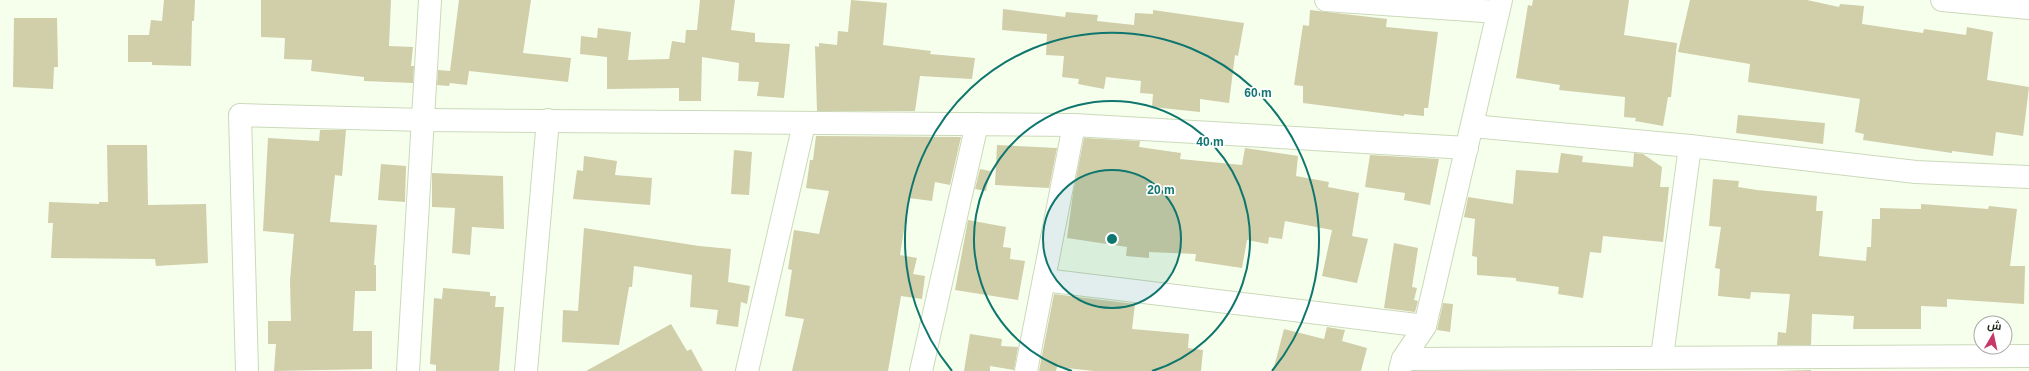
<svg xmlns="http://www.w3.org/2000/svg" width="2029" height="371" viewBox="0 0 2029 371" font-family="Helvetica,Cairo,sans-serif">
<rect width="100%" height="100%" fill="#f6ffec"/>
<g fill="#d1ceaa">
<polygon points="164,0 195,0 194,21 192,21 191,66 152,65 152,62 128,62 128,35 149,35 151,20 162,21"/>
<polygon points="261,0 391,0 389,46 413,47 411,66 414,66 413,83 364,81 364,77 311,71 312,60 284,59 285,38 261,37"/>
<polygon points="459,0 531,0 523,53 571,58 568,82 469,71 467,85 450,83 449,86 437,85 438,70 450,71"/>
<polygon points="700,0 735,0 731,30 755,33 755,42 790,44 784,98 757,96 759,82 738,81 739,63 702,57 701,101 679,101 679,88 607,89 607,57 580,54 581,36 597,38 598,28 631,32 628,60 669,59 672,41 685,43 686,30 697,30"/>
<polygon points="851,0 887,3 883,45 931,51 930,54 975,58 972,79 920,76 915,111 817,111 815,46 819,47 819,43 837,45 838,31 848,32"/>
<polygon points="1533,0 1629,0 1624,35 1677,43 1671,97 1668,97 1663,126 1635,121 1636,118 1624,117 1625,97 1559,90 1560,85 1516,78 1528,5 1532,6"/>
<polygon points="1690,0 1807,0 1839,7 1840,4 1864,6 1862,24 1923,33 1924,29 1966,35 1967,27 1993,32 1987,80 2029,87 2023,136 1996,132 1993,156 1952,151 1952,153 1863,140 1864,134 1855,132 1860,99 1748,82 1750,64 1678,52"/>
<polygon points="1003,9 1065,17 1066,12 1098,15 1097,21 1134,25 1135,13 1153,14 1153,10 1244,23 1238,56 1235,55 1229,103 1200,99 1200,112 1152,107 1153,94 1140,93 1141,81 1106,77 1104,89 1078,84 1079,79 1062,77 1064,56 1046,55 1047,34 1002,30"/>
<polygon points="1310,10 1387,19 1386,27 1438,32 1428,108 1424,108 1424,116 1404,114 1404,116 1303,103 1303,86 1294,85 1303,25 1309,26"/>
<polygon points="14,18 57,18 58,67 54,67 53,89 13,87"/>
<polygon points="1738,115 1825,123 1823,144 1736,133"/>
<polygon points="320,130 346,130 342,176 335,175 330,222 377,225 374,265 376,265 376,291 355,291 353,331 372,331 372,369 274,371 276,344 268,344 268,321 291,321 290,281 294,234 263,231 268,138 319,141"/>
<polygon points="816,136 961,137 950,185 935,182 932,201 909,198 900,255 917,258 913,274 925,276 922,299 901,296 888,371 792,371 804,319 785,316 792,270 788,269 794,230 819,234 829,191 806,188 810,160 813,160"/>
<polygon points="1084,138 1140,141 1139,147 1181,153 1180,159 1242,165 1245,148 1298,156 1296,176 1329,182 1328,187 1359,193 1352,236 1368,239 1357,283 1322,276 1332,230 1285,221 1282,239 1269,237 1268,244 1247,240 1242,268 1195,261 1196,254 1149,252 1149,258 1126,256 1127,247 1067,238 1073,193"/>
<polygon points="107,145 147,145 148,205 206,204 208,263 156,266 155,259 51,258 53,223 48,223 49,202 99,204 99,202 108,202"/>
<polygon points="997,145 1057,148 1049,188 995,185"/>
<polygon points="734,150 752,152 749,195 731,194"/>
<polygon points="1561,153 1583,156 1582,162 1633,167 1634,153 1643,154 1662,167 1660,187 1669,187 1663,242 1603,236 1601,253 1590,252 1583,298 1558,294 1559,287 1516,281 1516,278 1477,275 1477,257 1472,256 1475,219 1464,217 1468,197 1513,204 1516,170 1558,173"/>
<polygon points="1370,155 1439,159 1430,205 1404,200 1405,193 1365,187"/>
<polygon points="584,156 617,161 615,175 652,178 650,205 573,199 577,170 583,171"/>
<polygon points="381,164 406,166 405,202 378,200"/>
<polygon points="980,169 990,171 986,191 975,189"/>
<polygon points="432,173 503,176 504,229 472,227 470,255 452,253 455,208 432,207"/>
<polygon points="1713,179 1739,181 1738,187 1757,190 1817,196 1816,211 1823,211 1819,256 1866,261 1867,247 1871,247 1872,219 1880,219 1880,208 1914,209 1921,209 1921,204 1988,209 1989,206 2017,209 2010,266 2025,266 2024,304 1947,299 1947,307 1921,306 1921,329 1853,329 1854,316 1812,314 1811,345 1777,345 1778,332 1786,333 1790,294 1751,292 1750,299 1718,296 1720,269 1715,268 1721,227 1709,226"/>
<polygon points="968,220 1006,227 1003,247 1011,248 1010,259 1025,261 1018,300 955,290"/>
<polygon points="584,228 699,246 731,249 728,282 750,286 747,304 741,302 738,327 716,324 718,310 690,307 692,275 634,266 632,287 629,287 619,345 562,342 563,310 578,311"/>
<polygon points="1394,243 1418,248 1412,287 1417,288 1414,300 1418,301 1415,312 1384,308"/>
<polygon points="443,288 490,292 490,296 496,296 495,307 504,307 499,371 436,371 436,365 430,364 434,298 442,299"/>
<polygon points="1054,294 1135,304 1132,329 1189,334 1188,348 1203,350 1201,371 1094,371 1057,367 1056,371 1039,371"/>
<polygon points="1443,303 1453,304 1450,332 1437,330"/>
<polygon points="671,324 687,351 691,349 703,371 586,371"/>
<polygon points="1327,327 1345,330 1342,341 1367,348 1361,371 1273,371 1284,329 1324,339"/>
<polygon points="970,334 1002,339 1001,346 1018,347 1014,370 990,366 990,371 964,371"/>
<polygon points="1776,370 1811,370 1811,371"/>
</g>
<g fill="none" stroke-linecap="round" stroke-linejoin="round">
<defs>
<g id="minor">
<polyline points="1326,0 1498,12"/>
<polyline points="1942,0 2029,8"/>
<polyline points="1472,126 1690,146 1916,172 2029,177"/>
<polyline points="1044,280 1425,326"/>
<polyline points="1662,357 1690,146"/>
<polyline points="1403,359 2029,356"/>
<polyline points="1400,370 1403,359 1425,326 1501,0"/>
<polyline points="247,371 240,115 424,120 1074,125 1467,148"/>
<polyline points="408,371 430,0"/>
<polyline points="526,371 548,120"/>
<polyline points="747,371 804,124"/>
<polyline points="921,371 977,124"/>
<polyline points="1026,371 1074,125"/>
</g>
</defs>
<use href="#minor" stroke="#cbd9ba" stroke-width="24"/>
<use href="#minor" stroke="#fff" stroke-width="22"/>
</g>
<circle cx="1112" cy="239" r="69" fill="#0f766e" fill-opacity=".12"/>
<g fill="none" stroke="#0f766e" stroke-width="2">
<circle cx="1112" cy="239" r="69"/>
<path d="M1072 371A138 138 0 1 1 1152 371"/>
<path d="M952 371A207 207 0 1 1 1272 371"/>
</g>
<circle cx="1112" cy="239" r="6" fill="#0f766e" stroke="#fff" stroke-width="2"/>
<g font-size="12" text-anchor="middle" font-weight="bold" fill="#0f766e" stroke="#fff" stroke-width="3.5" stroke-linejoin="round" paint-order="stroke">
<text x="1258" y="97">60 m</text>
<text x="1210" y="146">40 m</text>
<text x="1161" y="194">20 m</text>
</g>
<g transform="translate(1993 335) rotate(9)"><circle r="19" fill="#ffffff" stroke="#a8aaa6"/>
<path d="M0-3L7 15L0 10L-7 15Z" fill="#c53869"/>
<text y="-6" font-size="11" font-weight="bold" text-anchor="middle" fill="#262b20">ش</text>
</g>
</svg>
